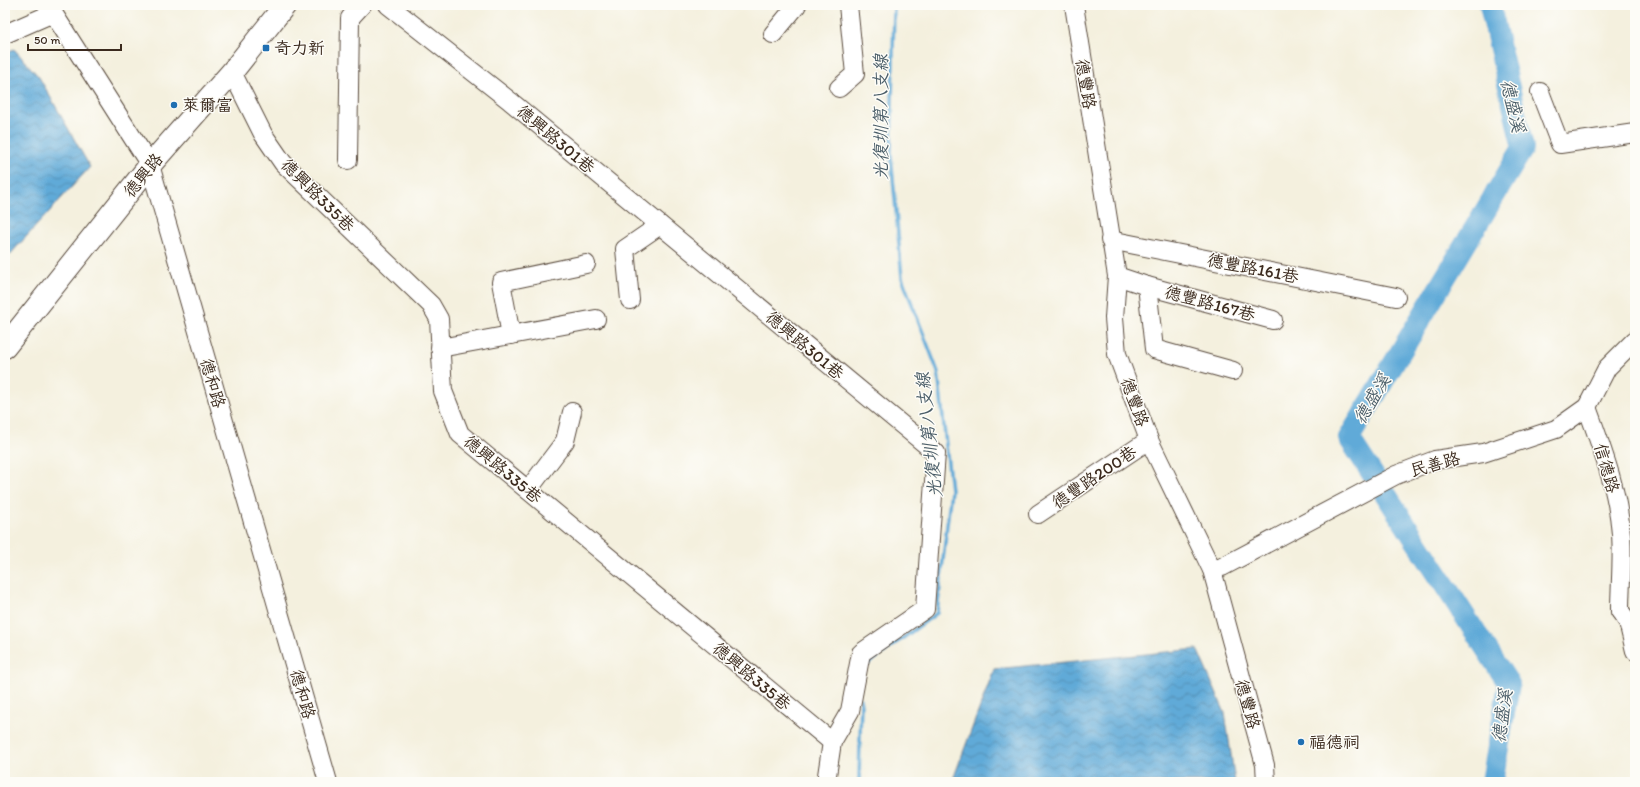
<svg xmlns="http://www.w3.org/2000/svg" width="1640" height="787" viewBox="0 0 1640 787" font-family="Itim,'LXGW WenKai TC',sans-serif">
<defs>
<pattern id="water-waves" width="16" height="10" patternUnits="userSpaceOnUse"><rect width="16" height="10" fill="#61aad8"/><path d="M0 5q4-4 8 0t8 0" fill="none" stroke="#518baf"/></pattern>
</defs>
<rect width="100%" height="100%" fill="#fdfcf7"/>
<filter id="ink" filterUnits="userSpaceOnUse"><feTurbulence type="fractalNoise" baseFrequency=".025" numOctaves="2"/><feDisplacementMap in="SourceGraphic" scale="8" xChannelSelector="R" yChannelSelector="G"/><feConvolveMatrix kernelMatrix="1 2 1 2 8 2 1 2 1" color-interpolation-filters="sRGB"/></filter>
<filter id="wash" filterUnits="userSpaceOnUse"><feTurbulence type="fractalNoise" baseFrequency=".012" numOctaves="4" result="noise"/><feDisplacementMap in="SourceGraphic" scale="16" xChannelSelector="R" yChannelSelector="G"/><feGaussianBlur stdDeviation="0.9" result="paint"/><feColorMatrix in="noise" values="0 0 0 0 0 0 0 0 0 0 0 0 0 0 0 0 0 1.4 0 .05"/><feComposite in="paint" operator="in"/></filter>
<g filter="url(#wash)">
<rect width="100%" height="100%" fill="#f4f0de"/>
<g fill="url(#water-waves)" stroke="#4e6a7b">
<polygon points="14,49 39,77 90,167 5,260 5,53"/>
<polygon points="1197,649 1225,713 1235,782 952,782 994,669"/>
</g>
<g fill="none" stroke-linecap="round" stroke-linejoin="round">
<g stroke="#61aad8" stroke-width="3.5">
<polyline points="865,666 937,613 951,490 938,372 902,278 891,156 894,5"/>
<polyline points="859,782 861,699"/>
</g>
<polyline stroke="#61aad8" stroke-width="22" points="1490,5 1523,148 1349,438 1509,684 1492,782"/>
</g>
</g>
<g filter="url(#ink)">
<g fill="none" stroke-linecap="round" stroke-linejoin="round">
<defs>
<g id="minor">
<polyline points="48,5 150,165 328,782"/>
<polyline points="388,5 510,101 936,453 925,609 861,653 850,711 832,742 826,782"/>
<polyline points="1074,5 1117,276 1114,318 1117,354 1149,440 1212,570 1265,765 1266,782"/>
<polyline points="5,34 53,13"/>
<polyline points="773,34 797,5"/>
<polyline points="232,72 263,134 283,163 431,305 439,319 443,391 460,434 832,742"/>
<polyline points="839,88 855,74 848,5"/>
<polyline points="1540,92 1560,144 1635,133"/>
<polyline points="348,160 350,18 362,5"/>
<polyline points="1110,240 1396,297"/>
<polyline points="1117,276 1147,286 1273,320"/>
<polyline points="1147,286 1154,349 1233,371"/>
<polyline points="630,300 625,249 660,225"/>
<polyline points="511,335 501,282 586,264"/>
<polyline points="440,348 596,319"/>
<path d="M 1587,407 C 1602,449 1618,490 1621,534 C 1623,560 1620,586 1620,611"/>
<polyline points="528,490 565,441 572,412"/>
<polyline points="1038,514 1149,440"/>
<polyline points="1212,570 1222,567 1396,475 1435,460 1483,453 1556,429 1587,407 1607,368 1635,340"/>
<polyline points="1620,611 1628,622 1635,651"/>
</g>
<polyline id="major" points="5,347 150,165 232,72 285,5"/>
</defs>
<use href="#minor" stroke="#57483b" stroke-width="20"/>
<use href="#major" stroke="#57483b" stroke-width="24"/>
<use href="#minor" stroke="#fff" stroke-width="18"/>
<use href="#major" stroke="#fff" stroke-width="22"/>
</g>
</g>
<g fill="#1f6fb2" stroke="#fdfcf7" stroke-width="1.5">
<rect x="262" y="44" width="8" height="8" rx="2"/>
<circle cx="174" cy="105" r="4"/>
<circle cx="1301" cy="742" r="4"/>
</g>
<g text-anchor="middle" stroke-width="3" stroke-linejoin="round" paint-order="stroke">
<g font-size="17" fill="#3b2a1e" stroke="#fdfcf7" text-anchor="start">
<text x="274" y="54">奇力新</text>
<text x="182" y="111">萊爾富</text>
<text x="1309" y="748">福德祠</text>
</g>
<g font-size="17" fill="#3b2a1e" stroke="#fdfcf7">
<text transform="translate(1086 84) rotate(81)" y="6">德豐路</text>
<text transform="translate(556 139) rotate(40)" y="6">德興路301巷</text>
<text transform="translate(143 175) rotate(-51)" y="6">德興路</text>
<text transform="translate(318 195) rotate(45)" y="6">德興路335巷</text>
<text transform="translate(1253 268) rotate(11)" y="6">德豐路161巷</text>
<text transform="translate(1210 303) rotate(15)" y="6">德豐路167巷</text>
<text transform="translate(805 345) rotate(40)" y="6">德興路301巷</text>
<text transform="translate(213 383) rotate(74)" y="6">德和路</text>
<text transform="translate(1135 402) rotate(70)" y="6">德豐路</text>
<text transform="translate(1435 464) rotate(-15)" y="6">民善路</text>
<text transform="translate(1607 468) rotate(74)" y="6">信德路</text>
<text transform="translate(503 469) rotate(40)" y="6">德興路335巷</text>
<text transform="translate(1094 477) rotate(-34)" y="6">德豐路200巷</text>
<text transform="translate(752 676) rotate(40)" y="6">德興路335巷</text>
<text transform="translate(303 694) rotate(74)" y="6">德和路</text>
<text transform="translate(1248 704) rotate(75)" y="6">德豐路</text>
</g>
<g font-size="18" font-style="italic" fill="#4a5d68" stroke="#fdfcf7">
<text transform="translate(1513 106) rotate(77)" y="6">德盛溪</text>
<text transform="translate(881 117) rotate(-90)" y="6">光復圳第八支線</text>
<text transform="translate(1372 399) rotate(-59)" y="6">德盛溪</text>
<text transform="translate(929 435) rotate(-96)" y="6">光復圳第八支線</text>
<text transform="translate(1502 716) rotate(-82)" y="6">德盛溪</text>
</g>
</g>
<rect width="1640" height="787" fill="none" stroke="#fdfcf7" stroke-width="20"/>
<path d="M28 44v6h93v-6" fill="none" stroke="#3b2a1e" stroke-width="2"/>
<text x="34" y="44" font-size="12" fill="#3b2a1e" stroke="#fdfcf7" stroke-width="3" paint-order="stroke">50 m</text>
</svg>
